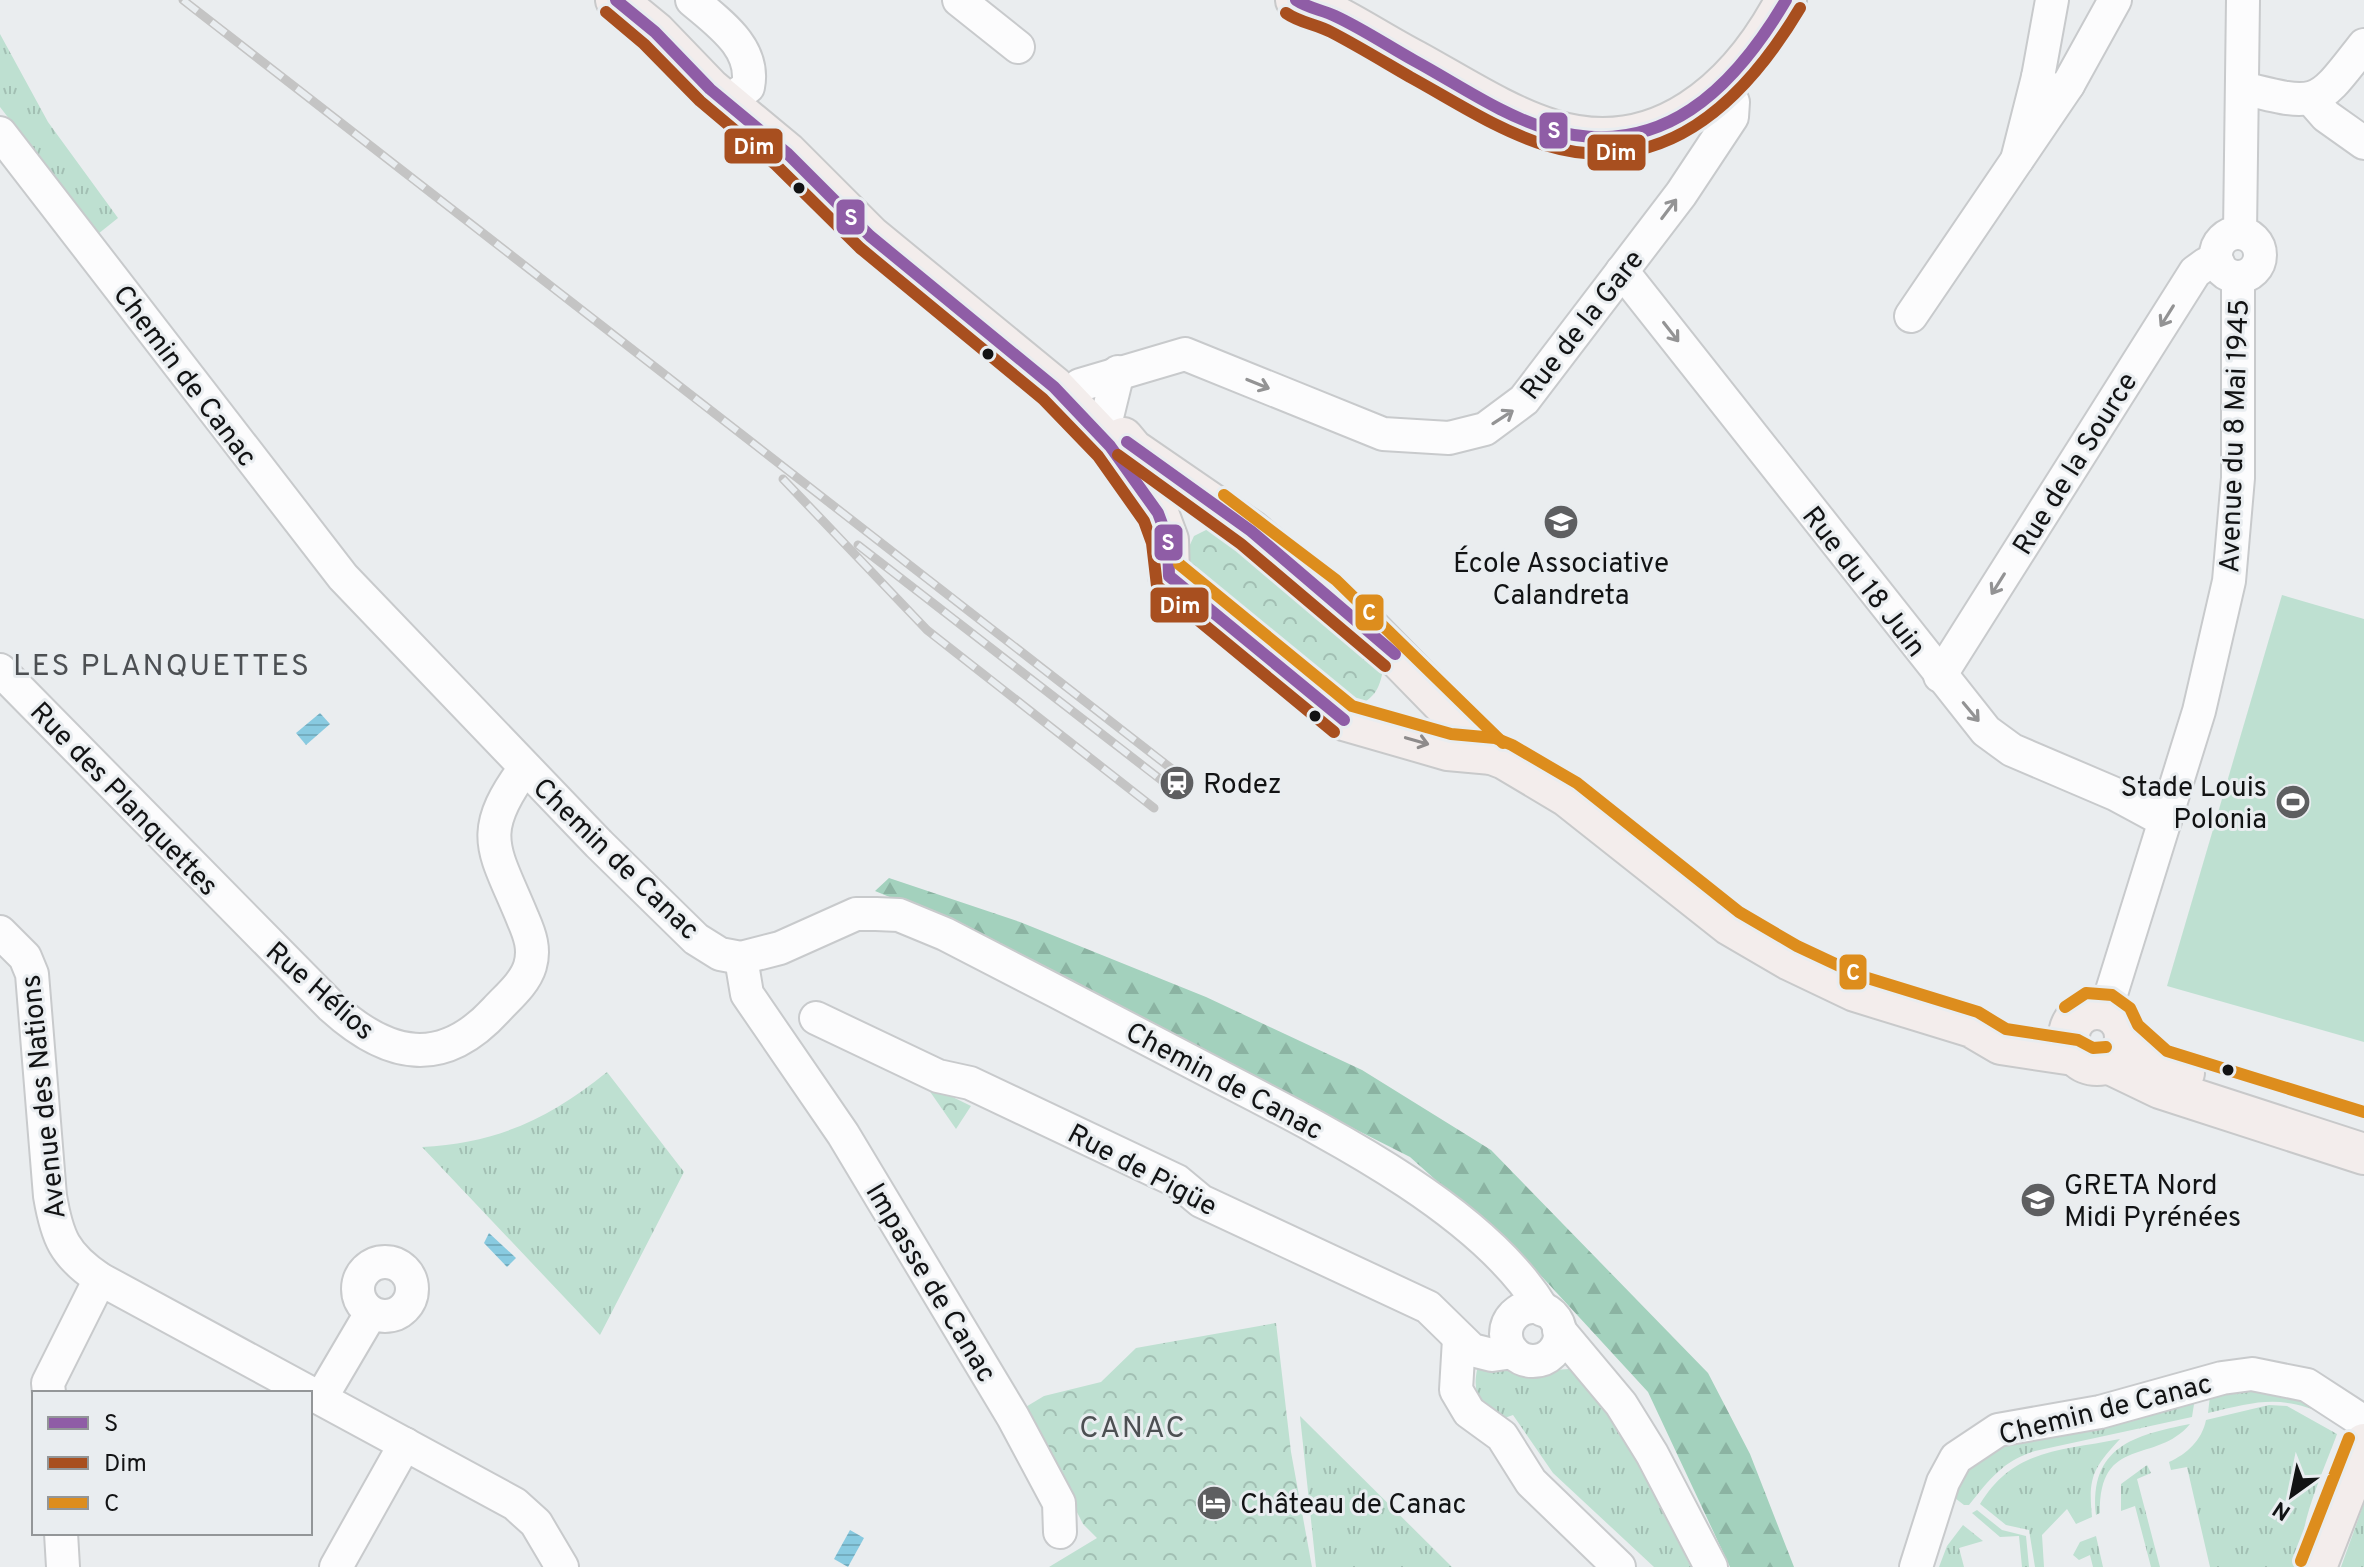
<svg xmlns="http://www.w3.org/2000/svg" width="2364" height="1567" viewBox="0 0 2364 1567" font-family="Overpass,sans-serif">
<defs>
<pattern id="grass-tufts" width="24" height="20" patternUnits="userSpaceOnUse" patternTransform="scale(2)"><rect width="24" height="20" fill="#bee0d1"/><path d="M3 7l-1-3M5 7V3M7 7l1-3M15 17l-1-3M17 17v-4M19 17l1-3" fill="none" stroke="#a2bfb3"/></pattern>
<pattern id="forest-firs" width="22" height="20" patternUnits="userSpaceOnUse" patternTransform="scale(2)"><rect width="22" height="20" fill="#a3d1bd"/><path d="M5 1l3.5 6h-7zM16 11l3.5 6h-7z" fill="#8bb3a2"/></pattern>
<pattern id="park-crowns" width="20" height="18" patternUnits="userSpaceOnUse" patternTransform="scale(2)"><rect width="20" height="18" fill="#bee0d1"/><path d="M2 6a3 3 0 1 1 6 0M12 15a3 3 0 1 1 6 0" fill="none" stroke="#a2bfb3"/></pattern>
<pattern id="water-rules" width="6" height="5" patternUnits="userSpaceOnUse" patternTransform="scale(2)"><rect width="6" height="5" fill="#88cae0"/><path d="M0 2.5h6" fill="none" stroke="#74adbf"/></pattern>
</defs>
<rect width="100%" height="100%" fill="#eaedef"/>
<g fill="url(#grass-tufts)">
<polygon points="0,34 48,122 118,218 98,234 0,107"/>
<path d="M 607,1072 L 684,1172 L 600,1335 L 422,1147 C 497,1143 549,1119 607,1072 Z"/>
<path d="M 1499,1359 L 1527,1372 L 1569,1369 C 1630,1418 1658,1499 1691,1567 L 1654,1567 L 1553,1473 L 1513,1415 L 1499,1420 C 1481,1404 1472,1395 1477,1370 Z"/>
<path d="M 2217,1389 L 2283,1389 L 2331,1417 C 2282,1394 2259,1401 2208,1413 L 2210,1396 Z"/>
<path d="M 2195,1398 L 2192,1417 L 2035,1451 C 2003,1461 1990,1479 1969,1505 L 1964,1505 L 1951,1495 L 1959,1474 L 1983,1450 Z"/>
<path d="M 2269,1405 L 2287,1406 L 2337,1434 C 2328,1460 2293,1536 2304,1559 L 2301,1567 L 2210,1567 L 2187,1467 L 2171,1470 L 2169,1462 C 2187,1454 2202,1440 2206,1420 Z"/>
<polygon points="1300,1416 1452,1567 1316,1567"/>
<path d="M 2190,1424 C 2156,1465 2099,1434 2100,1513 L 2096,1515 C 2089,1447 2134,1435 2190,1424 Z"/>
<path d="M 2120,1439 C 2093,1468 2088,1477 2092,1517 L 2076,1524 L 2067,1509 L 2042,1535 L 2044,1567 L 2035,1567 L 2029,1530 L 2006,1525 L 1980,1504 C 2014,1448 2061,1451 2120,1439 Z"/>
<polygon points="2147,1465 2151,1473 2137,1479 2160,1567 2151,1567 2135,1506 2121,1511 2121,1484"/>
<polygon points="2364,1503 2364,1567 2341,1567"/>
<polygon points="1977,1510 2002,1530 2026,1536 2029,1567 2022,1567 2019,1536 2000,1537 1972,1513"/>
<polygon points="1963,1525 1983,1541 1959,1548 1964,1567 1939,1567 1947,1546"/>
<polygon points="2096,1536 2103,1567 2093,1567 2090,1555 2079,1560 2073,1555 2080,1542"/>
</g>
<polygon fill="url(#forest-firs)" points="889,878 1020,922 1206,997 1362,1070 1491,1150 1708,1373 1750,1454 1794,1567 1730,1567 1648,1392 1533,1267 1410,1157 1213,1057 989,938 875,891"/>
<g fill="url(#park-crowns)">
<path d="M 1214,526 L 1242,546 L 1350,640 L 1367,639 L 1383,669 C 1380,689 1373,701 1354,706 L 1182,562 L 1194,536 Z"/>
<polygon points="924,1083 971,1106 956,1129"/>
<polygon points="1276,1323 1291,1452 1312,1567 1049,1567 1097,1538 1083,1524 1024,1408 1044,1396 1101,1382 1136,1348"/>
</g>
<polygon fill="#bee0d1" points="2282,595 2364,619 2364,1042 2167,986"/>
<g fill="url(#water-rules)">
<polygon points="320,713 330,724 306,745 296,733"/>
<polygon points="489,1233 516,1258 507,1267 484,1243"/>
<polygon points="850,1530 864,1538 848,1567 834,1559"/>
</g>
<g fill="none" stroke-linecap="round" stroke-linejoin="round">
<defs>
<g id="minor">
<path d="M 692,0 C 719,23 756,48 748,87 L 726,102"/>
<polyline points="959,0 1018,47"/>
<polyline points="2052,0 2038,77 2043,86 2057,91 2068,85 2115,0"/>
<polyline points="2038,77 2017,160 2068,85"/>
<path d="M 2243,88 C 2320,108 2317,105 2364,45"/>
<polyline points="2312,100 2326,116 2364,143"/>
<path d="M 0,133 L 343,577 L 599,844 L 696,939 L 720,954 L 741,958 L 780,948 L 856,914 L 876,914 L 899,915 L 945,934 C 1032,979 1118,1023 1205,1069 C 1310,1124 1481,1205 1543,1310"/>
<polyline points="2240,233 2243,0"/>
<circle cx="2238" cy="255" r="22"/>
<polyline points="1622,271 1986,731 2012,750 2115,794 2165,821"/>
<polyline points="1911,316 2017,160"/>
<polyline points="1080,385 1185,354 1383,434 1449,438 1485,429 1524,400 1681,194 1732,117 1733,102 1726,85"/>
<polyline points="1107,417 1118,372"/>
<path d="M 0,670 L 332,1007 C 388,1058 442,1069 496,1010 C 508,997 525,983 530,966 C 535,949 530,935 523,919 C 495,850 475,835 525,768"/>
<polyline points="1940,676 2195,272 2206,264 2218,263"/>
<path d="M 0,932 L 25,957 L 32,974 L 50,1196 C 57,1237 64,1255 100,1279 L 515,1504 L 536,1523 L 562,1567"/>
<polyline points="741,958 747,994 843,1134 1013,1417 1059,1503 1060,1532"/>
<polyline points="2106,1010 2199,711 2229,581 2238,478 2238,277"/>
<polyline points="816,1018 938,1076 970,1083 1177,1181 1201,1201 1428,1307 1472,1350 1492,1355 1513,1352"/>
<circle cx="385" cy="1289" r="27"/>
<circle cx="1533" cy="1334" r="27"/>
<polyline points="1559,1330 1621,1404 1652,1454 1711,1567"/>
<polyline points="1459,1339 1456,1390 1469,1412 1502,1436 1531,1482 1619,1567"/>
<polyline points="49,1393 48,1383 100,1279"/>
<polyline points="321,1398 371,1313"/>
<polyline points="61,1533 63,1567"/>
<polyline points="336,1567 405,1444"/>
<polyline points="1916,1567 1943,1482 1956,1458 1998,1430 2100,1412 2222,1378 2252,1374 2307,1385 2364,1422"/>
</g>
<g id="major">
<polyline points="616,0 655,32 710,89 787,153 870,236 1054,387 1110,446 1158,513 1168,540 1169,576 1344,720 1448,750 1492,754 1505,759 1567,796 1730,925 1790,960 1855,991 1972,1027 2001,1044 2074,1055"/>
<path d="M 1296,0 C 1306,9 1323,10 1335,16 C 1362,30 1388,47 1415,61 C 1459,85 1504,115 1552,130 C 1658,163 1739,89 1786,0"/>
<polyline points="1123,438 1133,450 1251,531 1372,631 1492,754"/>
<circle cx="2097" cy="1037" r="28"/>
<polyline points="2125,1034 2159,1065 2184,1073"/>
<polyline points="2108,1063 2160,1088 2364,1154"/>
<polyline points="2316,1567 2364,1444"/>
</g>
</defs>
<use href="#minor" stroke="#c8cacc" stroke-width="36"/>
<use href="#major" stroke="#c8c9ca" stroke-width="44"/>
<use href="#minor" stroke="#fcfcfd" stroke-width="32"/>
<use href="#major" stroke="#f3edec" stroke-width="40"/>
<defs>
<g id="rail">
<polyline points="183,0 1177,773"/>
<polyline points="783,479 927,630 1154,808"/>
<polyline points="858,545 1169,786"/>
</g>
</defs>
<use href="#rail" stroke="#c4c4c4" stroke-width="9"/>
<use href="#rail" stroke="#e9edf0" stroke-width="6" stroke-dasharray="18" stroke-linecap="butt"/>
<defs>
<g id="bus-1">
<polyline points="616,0 655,32 710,89 787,153 870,236 1054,387 1110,446 1158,513 1168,540 1169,576 1344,720"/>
<path d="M 1296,0 C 1308,8 1322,10 1335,16 C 1363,29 1388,46 1415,61 C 1459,85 1503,116 1551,130 C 1662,161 1734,88 1786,0"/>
<polyline points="1127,442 1251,531 1395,654"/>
</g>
<g id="bus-2">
<polyline points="606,12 644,44 700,101 776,165 860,248 1043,399 1098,456 1144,521 1152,543 1157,586 1334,732"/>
<path d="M 1286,13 C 1300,23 1316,24 1331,32 C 1358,46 1384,62 1410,77 C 1454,101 1497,130 1545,145 C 1663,181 1744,102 1800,8"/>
<polyline points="1118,455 1241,544 1385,666"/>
</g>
<g id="bus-3">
<polyline points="1224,495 1336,580 1503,743"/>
<polyline points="1179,564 1352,706 1451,734 1495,738 1512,745 1577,783 1739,912 1797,946 1861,976 1978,1012 2006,1029 2078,1040 2093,1048 2106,1047"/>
<polyline points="2065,1007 2086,993 2112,995 2130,1008 2138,1025 2167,1051 2364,1112"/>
<polyline points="2301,1561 2349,1438"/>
</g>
</defs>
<use href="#bus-1" stroke="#e9edf0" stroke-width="18"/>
<use href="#bus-2" stroke="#e9edf0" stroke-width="18"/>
<use href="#bus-3" stroke="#e9edf0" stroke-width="18"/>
<use href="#bus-1" stroke="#8f5da6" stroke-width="12"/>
<use href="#bus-2" stroke="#a84f1f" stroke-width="12"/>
<use href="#bus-3" stroke="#dd8d1d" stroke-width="12"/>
</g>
<defs><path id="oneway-shaft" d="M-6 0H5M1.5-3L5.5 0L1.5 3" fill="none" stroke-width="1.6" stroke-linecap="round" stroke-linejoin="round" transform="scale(2)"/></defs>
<g stroke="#939394">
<use href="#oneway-shaft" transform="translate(1669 209) rotate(-53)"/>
<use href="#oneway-shaft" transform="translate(2167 316) rotate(122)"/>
<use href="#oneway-shaft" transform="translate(1671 332) rotate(52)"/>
<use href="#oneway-shaft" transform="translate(1258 384) rotate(22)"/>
<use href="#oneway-shaft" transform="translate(1503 417) rotate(-33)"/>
<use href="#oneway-shaft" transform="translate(1998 584) rotate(122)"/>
<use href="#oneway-shaft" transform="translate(1971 712) rotate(50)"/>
</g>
<use stroke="#8e8b8b" href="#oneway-shaft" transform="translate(1417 741) rotate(16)"/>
<defs>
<symbol id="school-disc" viewBox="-11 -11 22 22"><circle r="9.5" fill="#5e5f61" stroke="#e9edf0"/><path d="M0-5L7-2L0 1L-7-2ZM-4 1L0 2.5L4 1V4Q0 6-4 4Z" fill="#fff"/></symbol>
<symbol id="station-disc" viewBox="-11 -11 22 22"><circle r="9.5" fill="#5e5f61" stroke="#e9edf0"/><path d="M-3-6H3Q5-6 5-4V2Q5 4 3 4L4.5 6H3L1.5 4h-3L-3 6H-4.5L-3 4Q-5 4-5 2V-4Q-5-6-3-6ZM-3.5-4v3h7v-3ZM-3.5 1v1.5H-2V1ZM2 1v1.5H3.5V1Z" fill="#fff"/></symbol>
<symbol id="stadium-disc" viewBox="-11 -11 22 22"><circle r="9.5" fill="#5e5f61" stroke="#e9edf0"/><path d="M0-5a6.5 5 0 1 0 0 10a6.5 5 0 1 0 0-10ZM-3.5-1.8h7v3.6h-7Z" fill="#fff"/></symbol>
<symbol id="hotel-disc" viewBox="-11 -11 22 22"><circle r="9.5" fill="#5e5f61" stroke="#e9edf0"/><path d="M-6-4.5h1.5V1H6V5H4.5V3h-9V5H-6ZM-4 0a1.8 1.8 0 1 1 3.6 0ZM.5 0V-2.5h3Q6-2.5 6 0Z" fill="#fff"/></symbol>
</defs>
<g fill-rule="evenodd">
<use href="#school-disc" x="1541" y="502" width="40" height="40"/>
<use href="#station-disc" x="1157" y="763" width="40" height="40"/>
<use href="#stadium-disc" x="2273" y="782" width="40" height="40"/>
<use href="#school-disc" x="2018" y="1180" width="40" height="40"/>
<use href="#hotel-disc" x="1194" y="1483" width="40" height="40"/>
</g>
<g fill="#121314" stroke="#e9edf0" stroke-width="3">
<circle cx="799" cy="188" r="7"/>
<circle cx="988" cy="354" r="7"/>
<circle cx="1315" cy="716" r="7"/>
<circle cx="2228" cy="1070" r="7"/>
</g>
<g text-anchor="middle" stroke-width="6" stroke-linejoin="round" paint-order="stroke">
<g font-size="28" fill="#121314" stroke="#e9edf0">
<text transform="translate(1581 324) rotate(-52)" y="10">Rue de la Gare</text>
<text transform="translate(186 375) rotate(53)" y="10">Chemin de Canac</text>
<text transform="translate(2233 436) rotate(-88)" y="10">Avenue du 8 Mai 1945</text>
<text transform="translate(2074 463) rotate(-58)" y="10">Rue de la Source</text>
<text transform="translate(1865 581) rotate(52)" y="10">Rue du 18 Juin</text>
<text transform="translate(125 798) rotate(46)" y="10">Rue des Planquettes</text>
<text transform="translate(617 858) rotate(44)" y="10">Chemin de Canac</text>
<text transform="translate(321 990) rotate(41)" y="10">Rue Hélios</text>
<text transform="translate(1225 1080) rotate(28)" y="10">Chemin de Canac</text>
<text transform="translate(42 1097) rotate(-96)" y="10">Avenue des Nations</text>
<text transform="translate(1143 1169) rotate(28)" y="10">Rue de Pigüe</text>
<text transform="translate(932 1282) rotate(59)" y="10">Impasse de Canac</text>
<text transform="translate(2105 1408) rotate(-14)" y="10">Chemin de Canac</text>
</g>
<g font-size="28" fill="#121314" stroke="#e9edf0" text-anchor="start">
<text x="1561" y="572" text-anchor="middle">École Associative<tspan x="1561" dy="32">Calandreta</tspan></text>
<text x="1203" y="793">Rodez</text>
<text x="2267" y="796" text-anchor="end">Stade Louis<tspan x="2267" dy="32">Polonia</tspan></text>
<text x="2064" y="1194">GRETA Nord<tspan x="2064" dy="32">Midi Pyrénées</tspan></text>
<text x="1240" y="1513">Château de Canac</text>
</g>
<g font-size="30" letter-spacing="2" fill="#4d5053" stroke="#e9edf0">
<text x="162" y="675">LES PLANQUETTES</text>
<text x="1133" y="1437">CANAC</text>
</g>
</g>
<g stroke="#e9edf0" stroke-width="3">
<rect x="1538" y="111" width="31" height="39" rx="8" fill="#8f5da6"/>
<rect x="723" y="127" width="61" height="38" rx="8" fill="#a84f1f"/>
<rect x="1586" y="133" width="61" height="39" rx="8" fill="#a84f1f"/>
<rect x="835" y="198" width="31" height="38" rx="8" fill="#8f5da6"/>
<rect x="1153" y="523" width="31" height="39" rx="8" fill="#8f5da6"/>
<rect x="1149" y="586" width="61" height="38" rx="8" fill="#a84f1f"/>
<rect x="1354" y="593" width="31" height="39" rx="8" fill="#dd8d1d"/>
<rect x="1838" y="953" width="30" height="38" rx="8" fill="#dd8d1d"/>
</g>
<g font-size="22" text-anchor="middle" font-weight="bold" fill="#fff">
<text x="1554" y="138">S</text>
<text x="754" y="154">Dim</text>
<text x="1616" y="160">Dim</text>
<text x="851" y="225">S</text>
<text x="1168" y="550">S</text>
<text x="1180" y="613">Dim</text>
<text x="1369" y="620">C</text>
<text x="1853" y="980">C</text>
</g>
<rect x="32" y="1391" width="280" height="144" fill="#e9edf0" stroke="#939698" stroke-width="2"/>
<rect x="48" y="1417" width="40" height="12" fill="#8f5da6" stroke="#939698" stroke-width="2"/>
<text x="104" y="1431" font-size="24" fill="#121314">S</text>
<rect x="48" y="1457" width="40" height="12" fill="#a84f1f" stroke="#939698" stroke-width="2"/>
<text x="104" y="1471" font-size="24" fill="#121314">Dim</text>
<rect x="48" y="1497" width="40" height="12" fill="#dd8d1d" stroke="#939698" stroke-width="2"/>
<text x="104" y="1511" font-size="24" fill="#121314">C</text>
<g transform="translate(2292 1495) rotate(213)" stroke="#e9edf0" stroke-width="6" paint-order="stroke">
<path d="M0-6L14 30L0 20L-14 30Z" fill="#121314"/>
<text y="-12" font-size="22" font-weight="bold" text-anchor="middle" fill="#121314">N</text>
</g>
</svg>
